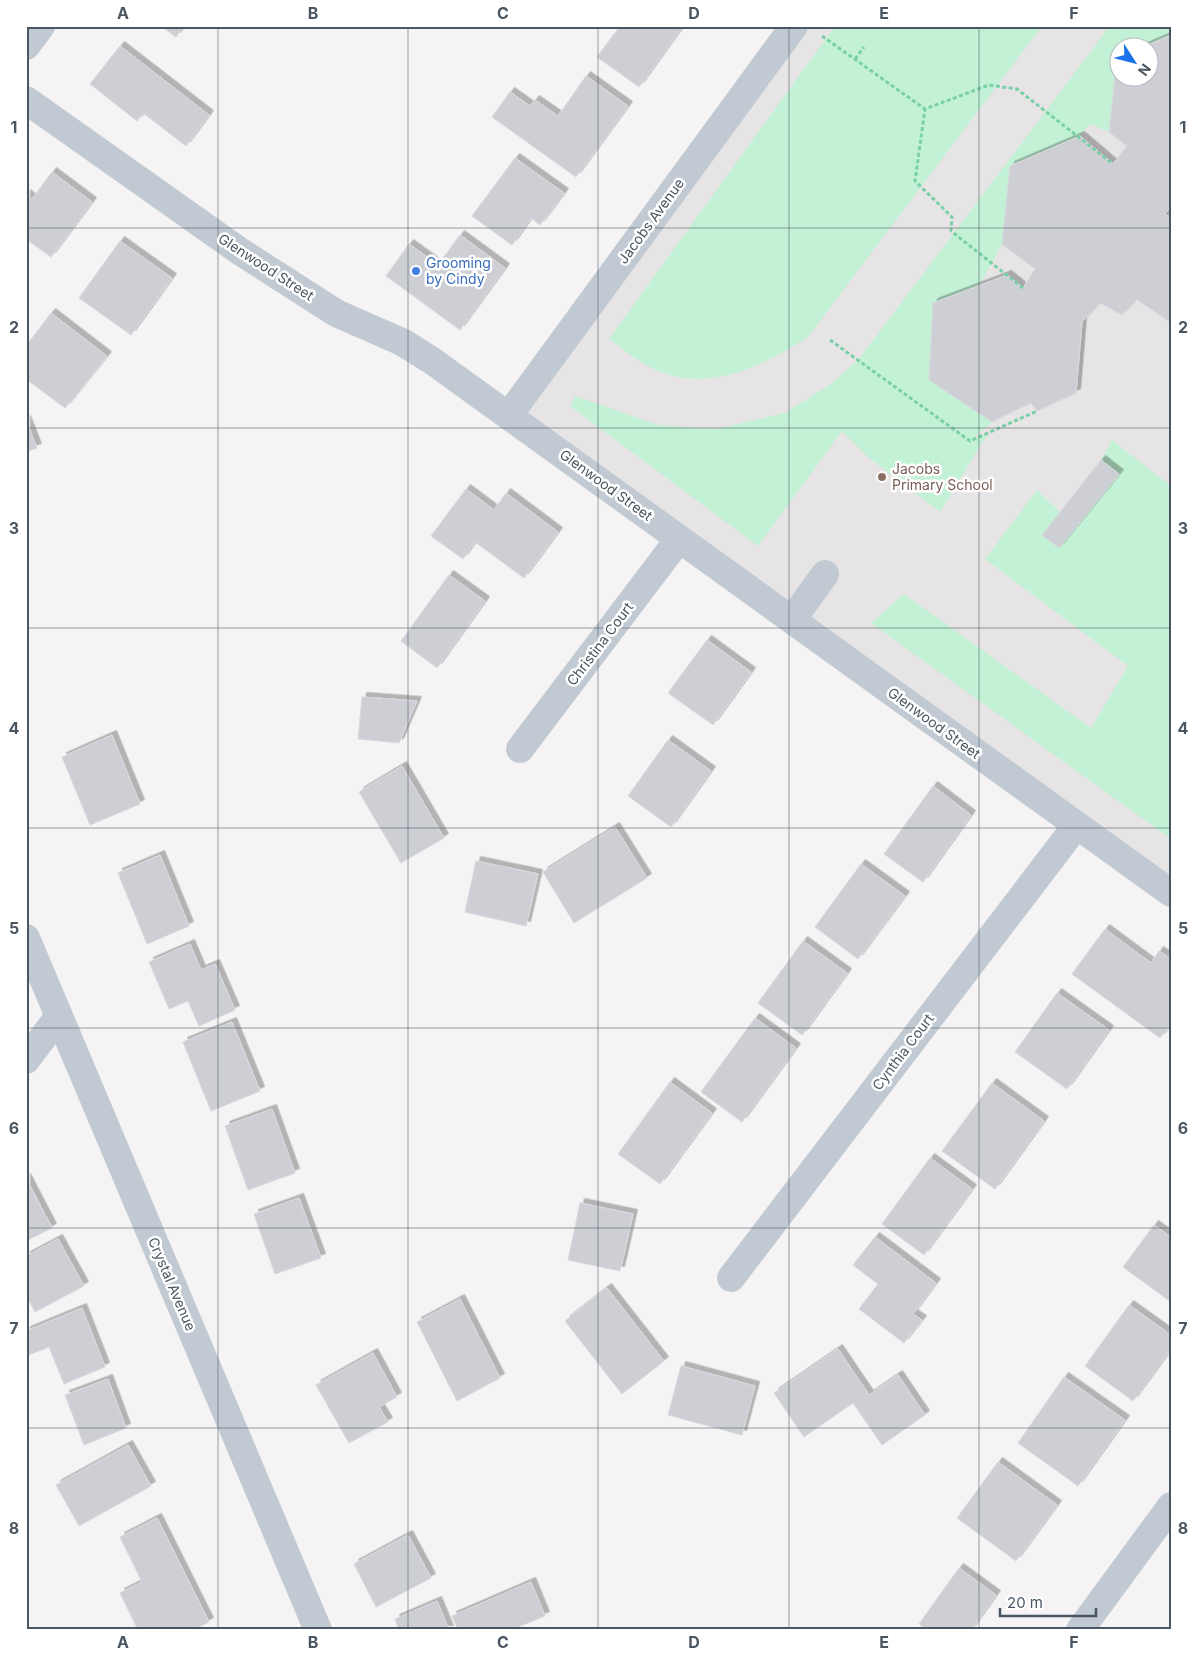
<svg xmlns="http://www.w3.org/2000/svg" width="1197" height="1656" font-family="Inter,sans-serif">
	<style>
		.education { fill: #e6e4e5; fill-rule: evenodd }
		.green { fill: #c3f1d5 }
		.building { fill: #cdcfd5; stroke: #d7d9de; filter: url(#shadow) }
		.lines { fill: none; stroke-linecap: round; stroke-linejoin: round }
		.path { stroke: #7ad0a6; stroke-width: 3; stroke-dasharray: 4 2.5; stroke-linecap: butt }
		.minor { stroke: #c1cad2; stroke-width: 28 }
		.grid { fill: none; stroke: #4a5661; stroke-width: 1; stroke-opacity: 0.55 }
		.shop-dot { fill: #3f7fe0; stroke: #fff; stroke-width: 2 }
		.education-dot { fill: #8d6e63; stroke: #fff; stroke-width: 2 }
		.labels { text-anchor: middle; stroke-width: 5; stroke-linejoin: round; paint-order: stroke }
		.street-label { font-size: 14px; fill: #4a5661; stroke: #fff }
		.shop-label { font-size: 14px; fill: #366cbe; stroke: #fff; text-anchor: start }
		.education-label { font-size: 14px; fill: #785e54; stroke: #fff; text-anchor: start }
		.neatline { fill: none; stroke: #4a5661; stroke-width: 2 }
		.grid-label { font-size: 16px; text-anchor: middle; font-weight: bold; fill: #4a5661 }
	</style>
	<defs>
		<filter id="shadow"><feDropShadow dx="4.5" dy="-4.5" stdDeviation="0" flood-color="#0004"/></filter>
	</defs>
	<rect width="100%" height="100%" fill="#f5f3f3"/>
	<!-- education -->
	<path class="education" d="M794,26H1171V893L509,415ZM1120,48H1150V78H1120Z"/>
	<!-- green -->
	<path class="green" d="M835,26H1042L808,337C763,366 708,394 654,369C638,362 623,349 609,339Z
		M1110,26H1171V35L1141,47L1120,48L1109,132L1090,124L1080,136L1010,166L1002,244L979,286L933,303L929,380L992,422L972,439L988,433L940,512L868,457L842,431L758,546L570,406L575,396L658,425L716,429L785,413L832,383L858,360Z
		M1112,440L1171,486V839L871,623L904,594L1091,728L1128,666L985,559L1037,490L1060,512L1042,535L1059,548L1118,474L1101,460Z"/>
	<!-- building -->
	<path class="building" d="M161,26H184L176,37Z
		M620,26H683L639,87L597,57Z
		M1171,35V206L1165,214L1171,218V323L1136,299L1122,315L1100,303L1082,322L1076,393L1037,411L1031,403L992,422L929,380L933,303L1007,275L1023,288L1035,269L1002,244L1010,166L1080,136L1113,164L1127,146L1109,132L1117,58L1120,57V78H1150V48H1141Z
		M120,46L209,115L186,146L143,113L137,121L90,84Z
		M586,76L628,106L576,177L492,117L510,92L530,106L535,100L558,116Z
		M515,158L564,193L540,225L531,218L512,245L472,216Z
		M52,172L92,202L51,257L26,239V194L32,199Z
		M460,235L505,268L460,330L386,276L409,244L438,265Z
		M120,241L172,278L131,335L79,298Z
		M51,313L107,356L65,408L26,379V346Z
		M26,420L37,448L26,452Z
		M1101,460L1119,474L1059,548L1042,535Z
		M466,489L494,510L506,493L558,532L524,578L475,542L463,559L431,536Z
		M449,575L485,601L437,668L401,641Z
		M707,640L751,672L713,725L668,693Z
		M362,697L417,701L399,743L358,739Z
		M112,735L140,804L90,825L62,757Z
		M668,740L711,771L671,827L628,796Z
		M402,766L444,838L401,863L359,792Z
		M933,786L971,815L923,882L884,854Z
		M615,827L647,878L574,923L543,872Z
		M160,855L189,926L147,944L118,873Z
		M476,861L538,874L526,926L465,912Z
		M861,864L905,896L858,959L815,927Z
		M1105,929L1151,963L1159,951L1171,959V1024L1160,1038L1072,974Z
		M803,941L847,973L802,1035L758,1003Z
		M190,944L201,970L215,964L235,1010L199,1026L188,1001L169,1009L149,962Z
		M1057,993L1109,1030L1067,1089L1015,1052Z
		M755,1018L796,1048L742,1122L701,1092Z
		M232,1022L260,1091L211,1111L183,1042Z
		M670,1082L712,1113L660,1184L618,1154Z
		M992,1083L1044,1121L995,1189L942,1151Z
		M272,1109L295,1173L248,1190L225,1126Z
		M930,1158L972,1189L924,1255L882,1224Z
		M26,1178L52,1228L26,1241Z
		M299,1198L321,1258L275,1274L254,1214Z
		M580,1203L633,1214L620,1271L568,1260Z
		M1154,1225L1171,1237V1302L1123,1267Z
		M875,1237L936,1283L913,1314L922,1320L904,1343L859,1309L878,1284L853,1265Z
		M58,1239L84,1286L35,1312L26,1295V1256Z
		M607,1288L664,1361L622,1394L565,1321Z
		M460,1299L500,1378L457,1401L417,1322Z
		M1129,1305L1171,1335V1349L1133,1401L1085,1366Z
		M82,1308L105,1367L64,1384L49,1347L26,1356V1331Z
		M838,1349L869,1395L898,1375L925,1415L882,1445L853,1403L804,1437L774,1393Z
		M373,1353L397,1397L379,1407L388,1422L349,1443L316,1385Z
		M681,1366L755,1386L742,1435L668,1415Z
		M1064,1377L1125,1420L1078,1486L1018,1443Z
		M108,1379L126,1428L84,1445L65,1395Z
		M128,1445L151,1486L79,1526L56,1485Z
		M998,1462L1057,1505L1016,1561L957,1518Z
		M157,1518L209,1622L193,1630H138L120,1593L142,1582L120,1537Z
		M408,1535L431,1578L376,1607L354,1564Z
		M959,1568L996,1595L971,1630H927L919,1624Z
		M531,1582L545,1616L511,1630H458L452,1616Z
		M437,1601L449,1630H399L395,1619Z"/>
	<g class="lines">
		<!-- path -->
		<path class="path" d="M822,36L925,109
			M855,59L864,47
			M1023,288L951,231L952,217L915,181L925,109L989,85L1017,89L1113,164
			M830,340L970,441L1037,411"/>
		<!-- minor -->
		<path class="minor" d="M26,46L41,26
			M26,100L238,250L336,313L402,342L431,360L1171,893
			M509,415L794,26
			M792,620L825,574
			M520,749L679,539
			M26,938L318,1630
			M26,1060L59,1016
			M731,1278L1076,826
			M1080,1630L1171,1506"/>
	</g>
	<!-- grid -->
	<path class="grid" d="M218,26V1630M408,26V1630M598,26V1630M789,26V1630M979,26V1630M26,228H1171M26,428H1171M26,628H1171M26,828H1171M26,1028H1171M26,1228H1171M26,1428H1171"/>
	<!-- markers -->
	<circle class="shop-dot" cx="416" cy="271" r="5"/>
	<circle class="education-dot" cx="882" cy="477" r="5"/>
	<g class="labels">
		<!-- street labels -->
		<g class="street-label">
			<text transform="translate(651 221) rotate(-54)" y="5">Jacobs Avenue</text>
			<text transform="translate(266 267) rotate(33)" y="5">Glenwood Street</text>
			<text transform="translate(606 485) rotate(36)" y="5">Glenwood Street</text>
			<text transform="translate(600 644) rotate(-53)" y="5">Christina Court</text>
			<text transform="translate(934 723) rotate(36)" y="5">Glenwood Street</text>
			<text transform="translate(903 1052) rotate(-53)" y="5">Cynthia Court</text>
			<text transform="translate(172 1284) rotate(67)" y="5">Crystal Avenue</text>
		</g>
		<!-- shop labels -->
		<g class="shop-label">
			<text x="426" y="268">Grooming<tspan x="426" dy="16">by Cindy</tspan></text>
		</g>
		<!-- education labels -->
		<g class="education-label">
			<text x="892" y="474">Jacobs<tspan x="892" dy="16">Primary School</tspan></text>
		</g>
	</g>
	<!-- border -->
	<rect width="1197" height="1656" fill="none" stroke="#ffffff" stroke-width="55"/>
	<!-- north arrow -->
	<g transform="translate(1134 62) rotate(126)"><circle r="24" fill="#ffffff" stroke="#b7bbc0"/>
	<path d="M0-4L9 19L0 12L-9 19Z" fill="#1a73e8"/>
	<text y="-8" font-size="14" font-weight="bold" text-anchor="middle" fill="#4a5661">N</text>
	</g>
	<!-- scale -->
	<path d="M1000 1608v8h96v-8" fill="none" stroke="#4a5661" stroke-width="2.5"/>
	<text x="1007" y="1608" font-size="15" fill="#4a5661" stroke="#ffffff" stroke-width="4" paint-order="stroke">20 m</text>
	<rect x="28" y="28" width="1142" height="1600" class="neatline"/>
	<g class="grid-label">
		<text x="123" y="19">A</text>
		<text x="313" y="19">B</text>
		<text x="503" y="19">C</text>
		<text x="694" y="19">D</text>
		<text x="884" y="19">E</text>
		<text x="1074" y="19">F</text>
		<text x="14" y="133">1</text>
		<text x="1183" y="133">1</text>
		<text x="14" y="333">2</text>
		<text x="1183" y="333">2</text>
		<text x="14" y="534">3</text>
		<text x="1183" y="534">3</text>
		<text x="14" y="734">4</text>
		<text x="1183" y="734">4</text>
		<text x="14" y="934">5</text>
		<text x="1183" y="934">5</text>
		<text x="14" y="1134">6</text>
		<text x="1183" y="1134">6</text>
		<text x="14" y="1334">7</text>
		<text x="1183" y="1334">7</text>
		<text x="14" y="1534">8</text>
		<text x="1183" y="1534">8</text>
		<text x="123" y="1648">A</text>
		<text x="313" y="1648">B</text>
		<text x="503" y="1648">C</text>
		<text x="694" y="1648">D</text>
		<text x="884" y="1648">E</text>
		<text x="1074" y="1648">F</text>
	</g>
</svg>
